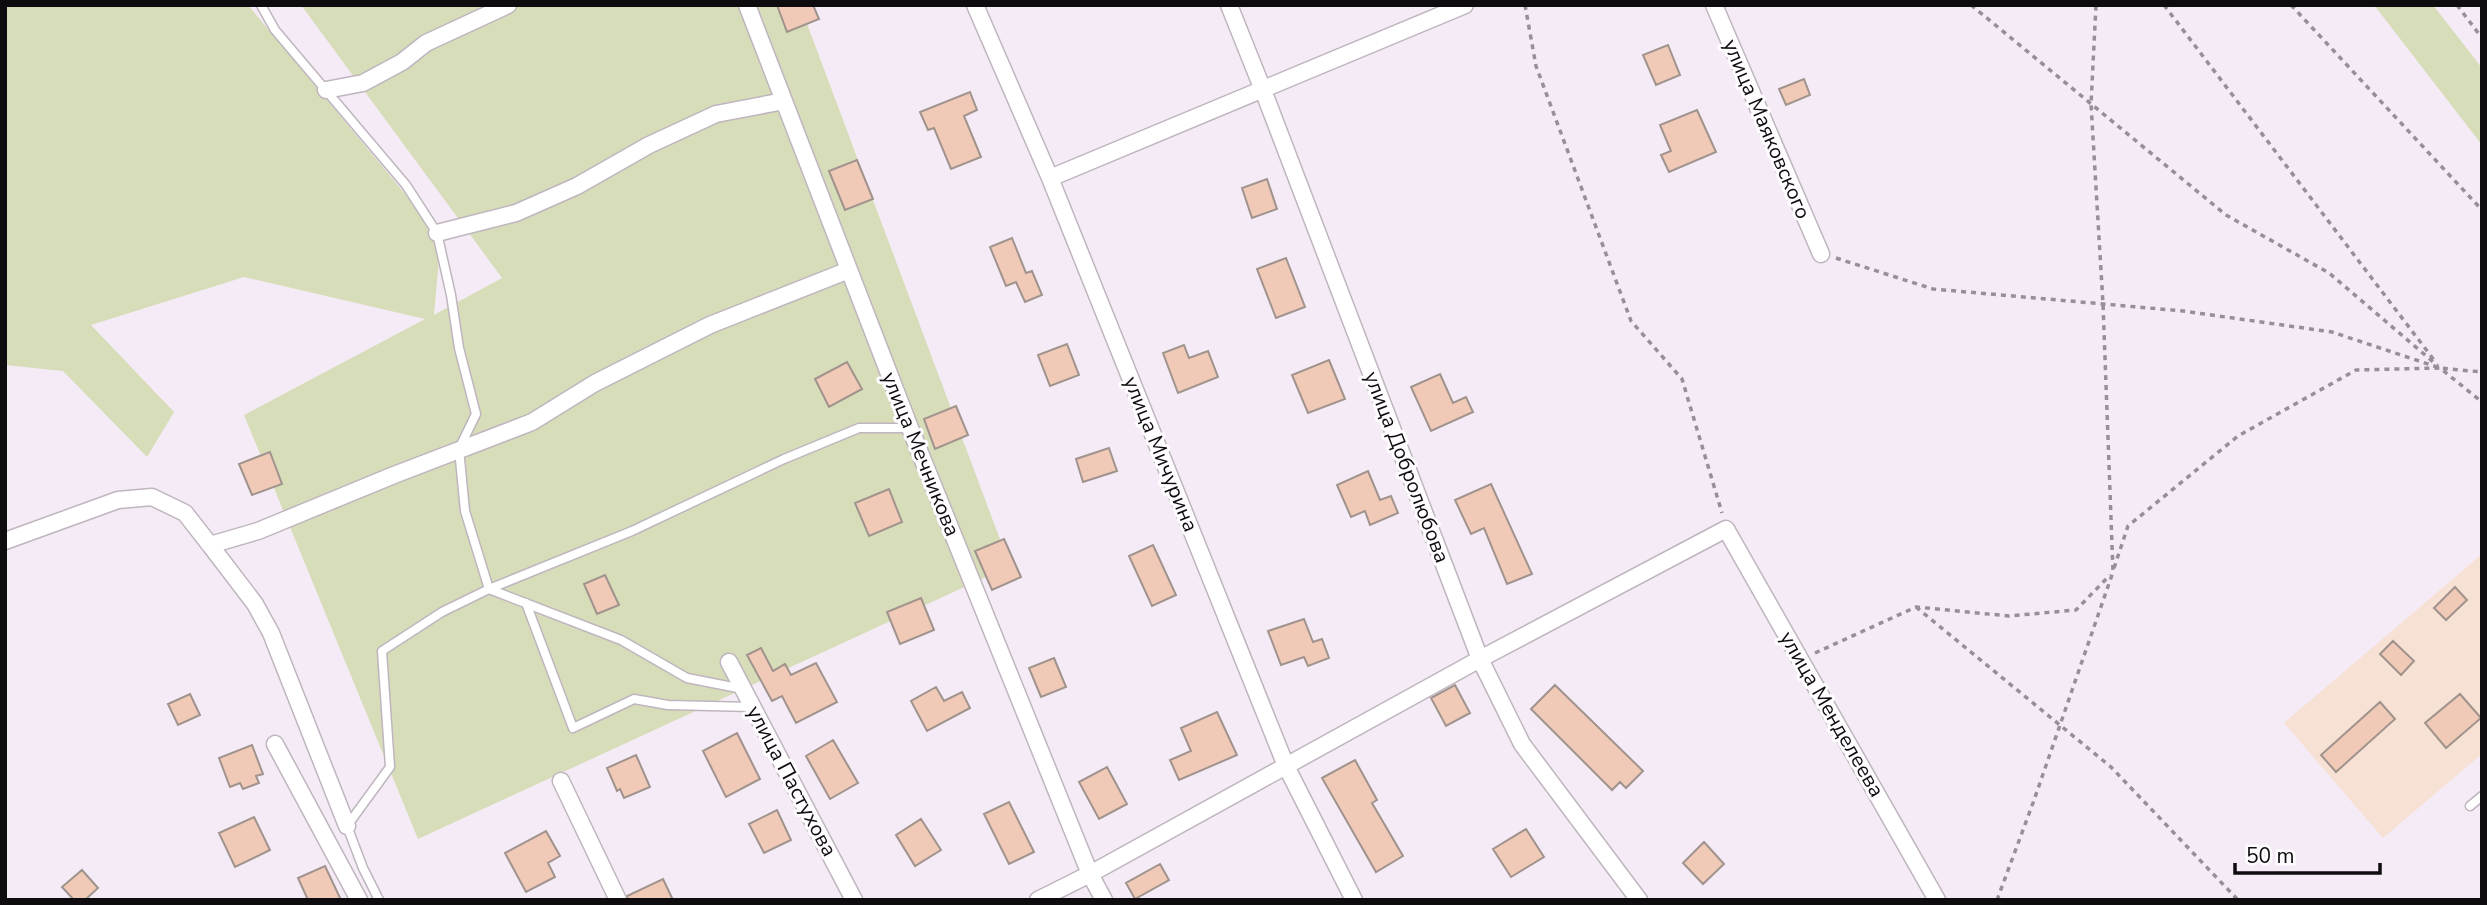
<svg xmlns="http://www.w3.org/2000/svg" width="2487" height="905" font-family="'Nunito Sans',sans-serif">
	<style>
		.industrial { fill: #f7e0d4 }
		.green { fill: #d7ddb8 }
		.building { fill: #f0cab7; stroke: #a0938d; stroke-width: 2 }
		.lines { fill: none; stroke-linecap: round; stroke-linejoin: round }
		.lane-casing { stroke: #bfb5bf; stroke-width: 11 }
		.street-casing { stroke: #bfb5bf; stroke-width: 19 }
		.path { stroke: #968f97; stroke-width: 3.5; stroke-dasharray: 5 5; stroke-linecap: butt }
		.lane { stroke: #fff; stroke-width: 8 }
		.street { stroke: #fff; stroke-width: 16 }
		.labels { text-anchor: middle; stroke-width: 6; stroke-linejoin: round; paint-order: stroke }
		.street-label { font-size: 21px; fill: #0f0c0f; stroke: #fefcfe }
	</style>
	<rect width="100%" height="100%" fill="#f5ebf6"/>
	<!-- industrial -->
	<path class="industrial" d="M2482,554V754L2383,838L2284,723Z"/>
	<!-- green -->
	<path class="green" d="M5,5H248L441,237L434,315L502,278L301,5H800L1010,566L418,839L244,415L425,319L244,277L91,325L174,412L147,457L63,371L5,365Z
		M2374,5H2433L2482,68V145Z"/>
	<!-- building -->
	<path class="building" d="M777,5H813L819,19L787,32Z
		M1668,45L1680,75L1656,85L1643,55Z
		M1804,79L1810,95L1786,105L1779,89Z
		M970,92L977,110L964,116L981,157L951,169L934,128L928,130L920,112Z
		M1697,110L1716,152L1669,172L1661,155L1671,151L1660,125Z
		M857,160L873,199L845,210L829,171Z
		M1267,179L1277,209L1252,218L1242,188Z
		M1012,238L1026,273L1032,271L1042,295L1025,302L1016,282L1006,286L990,247Z
		M1286,258L1305,307L1276,318L1257,269Z
		M1067,344L1079,375L1050,386L1038,355Z
		M1184,345L1189,358L1208,351L1218,377L1178,393L1163,353Z
		M1329,360L1345,399L1308,413L1292,375Z
		M847,362L862,389L829,407L815,379Z
		M1440,374L1453,403L1466,397L1473,412L1431,431L1411,387Z
		M956,406L968,435L935,449L924,419Z
		M1109,448L1117,471L1083,482L1076,459Z
		M270,452L282,484L252,495L239,464Z
		M1368,471L1380,500L1391,496L1398,513L1370,525L1365,511L1351,517L1337,485Z
		M1491,484L1532,574L1507,584L1484,528L1471,534L1455,500Z
		M889,489L902,522L869,536L855,503Z
		M1004,539L1021,577L992,590L975,551Z
		M1153,545L1176,595L1152,606L1129,556Z
		M605,575L619,605L597,614L584,584Z
		M2455,587L2467,600L2446,620L2434,608Z
		M921,598L934,630L900,644L887,612Z
		M1304,619L1313,642L1322,639L1329,658L1308,666L1304,657L1281,665L1268,631Z
		M2393,641L2414,661L2401,675L2380,654Z
		M761,648L773,671L785,664L791,675L816,663L837,702L796,723L782,696L772,701L747,655Z
		M1054,658L1066,687L1041,697L1029,668Z
		M1455,685L1470,713L1446,726L1431,698Z
		M1555,685L1643,771L1626,788L1620,782L1612,790L1531,709Z
		M936,687L944,701L962,692L970,708L927,731L911,701Z
		M190,694L200,715L178,725L168,704Z
		M2460,694L2481,718L2446,748L2425,723Z
		M2380,702L2395,719L2336,772L2321,755Z
		M1217,712L1237,755L1179,780L1170,760L1191,751L1181,728Z
		M737,733L760,779L726,797L703,751Z
		M833,740L858,783L830,799L806,756Z
		M252,745L263,774L256,776L259,783L243,789L240,783L230,787L219,758Z
		M636,755L650,787L624,798L620,789L617,791L607,768Z
		M1355,760L1377,800L1372,803L1403,856L1376,872L1322,778Z
		M1107,767L1127,804L1099,819L1079,782Z
		M1009,802L1034,852L1009,864L984,814Z
		M777,810L791,840L764,853L749,824Z
		M254,817L270,850L235,867L219,833Z
		M921,819L941,850L915,866L896,835Z
		M1526,829L1544,857L1511,877L1493,849Z
		M546,831L560,856L548,863L555,877L526,892L505,853Z
		M1704,842L1724,864L1703,884L1683,863Z
		M1160,864L1169,880L1135,899L1126,883Z
		M325,866L341,900H308L298,878Z
		M82,870L98,888L85,900H74L62,887Z
		M663,879L673,900H628L627,896Z"/>
	<g class="lines">
		<!-- lane casing -->
		<g class="lane-casing">
			<path id="lane" d="M261,5L275,30L406,185L437,233L451,295L459,348L476,414L459,449L465,511L489,589L621,640L687,678L743,689
				M526,603L573,728L634,699L668,705L752,707
				M2470,806L2482,796
				M379,900L363,868L347,826L390,767L382,651L442,612L489,589L632,531L784,459L859,428H910"/>
		</g>
		<!-- street casing -->
		<g class="street-casing">
			<path id="street" d="M747,5L910,428L1090,874L1104,900
				M975,5L1050,178L1286,766L1354,900
				M1229,5L1263,90L1480,659L1522,744L1639,900
				M1714,5L1821,254
				M326,90L363,83L402,62L426,43L508,5
				M1050,178L1465,5
				M437,233L516,213L577,186L649,145L716,114L784,101
				M5,541L118,500L152,497L185,513L210,545L258,531L394,475L532,422L595,383L710,325L849,270
				M210,545L255,604L271,633L347,826
				M729,662L854,900
				M275,744L359,900
				M561,781L618,900
				M1038,900L1090,874L1480,659L1726,529L1937,900"/>
		</g>
		<!-- path -->
		<path class="path" d="M1525,5L1536,66L1631,321L1682,379L1722,513
			M1971,5L2226,215L2329,273L2438,366
			M2164,5L2434,360
			M2291,5L2482,210
			M2457,5L2482,38
			M1836,258L1933,289L2183,311L2332,332L2440,368L2482,372
			M2114,568L2128,526L2238,436L2356,370L2440,368L2482,402
			M1916,607L2111,767L2238,900
			M1815,653L1916,607L2009,616L2076,610L2110,575
			M1997,900L2033,803L2113,572L2103,304L2091,104L2096,5"/>
		<!-- lane -->
		<use href="#lane" class="lane"/>
		<!-- street -->
		<use href="#street" class="street"/>
	</g>
	<g class="labels">
		<!-- street labels -->
		<g class="street-label">
			<text transform="translate(1767 129) rotate(67)" y="7">улица Маяковского</text>
			<text transform="translate(921 454) rotate(68)" y="7">улица Мечникова</text>
			<text transform="translate(1161 454) rotate(68)" y="7">улица Мичурина</text>
			<text transform="translate(1407 467) rotate(69)" y="7">улица Добролюбова</text>
			<text transform="translate(1832 714) rotate(60)" y="7">улица Менделеева</text>
			<text transform="translate(792 781) rotate(62)" y="7">улица Пастухова</text>
		</g>
	</g>
	<!-- border -->
	<rect width="2487" height="905" fill="none" stroke="#0f0c0f" stroke-width="14"/>
	<!-- scale -->
	<path d="M2235 863v10h145v-10" fill="none" stroke="#0f0c0f" stroke-width="3.5"/>
	<text x="2246" y="863" font-size="21" fill="#0f0c0f" stroke="#fefcfe" stroke-width="5" paint-order="stroke">50 m</text>
</svg>
